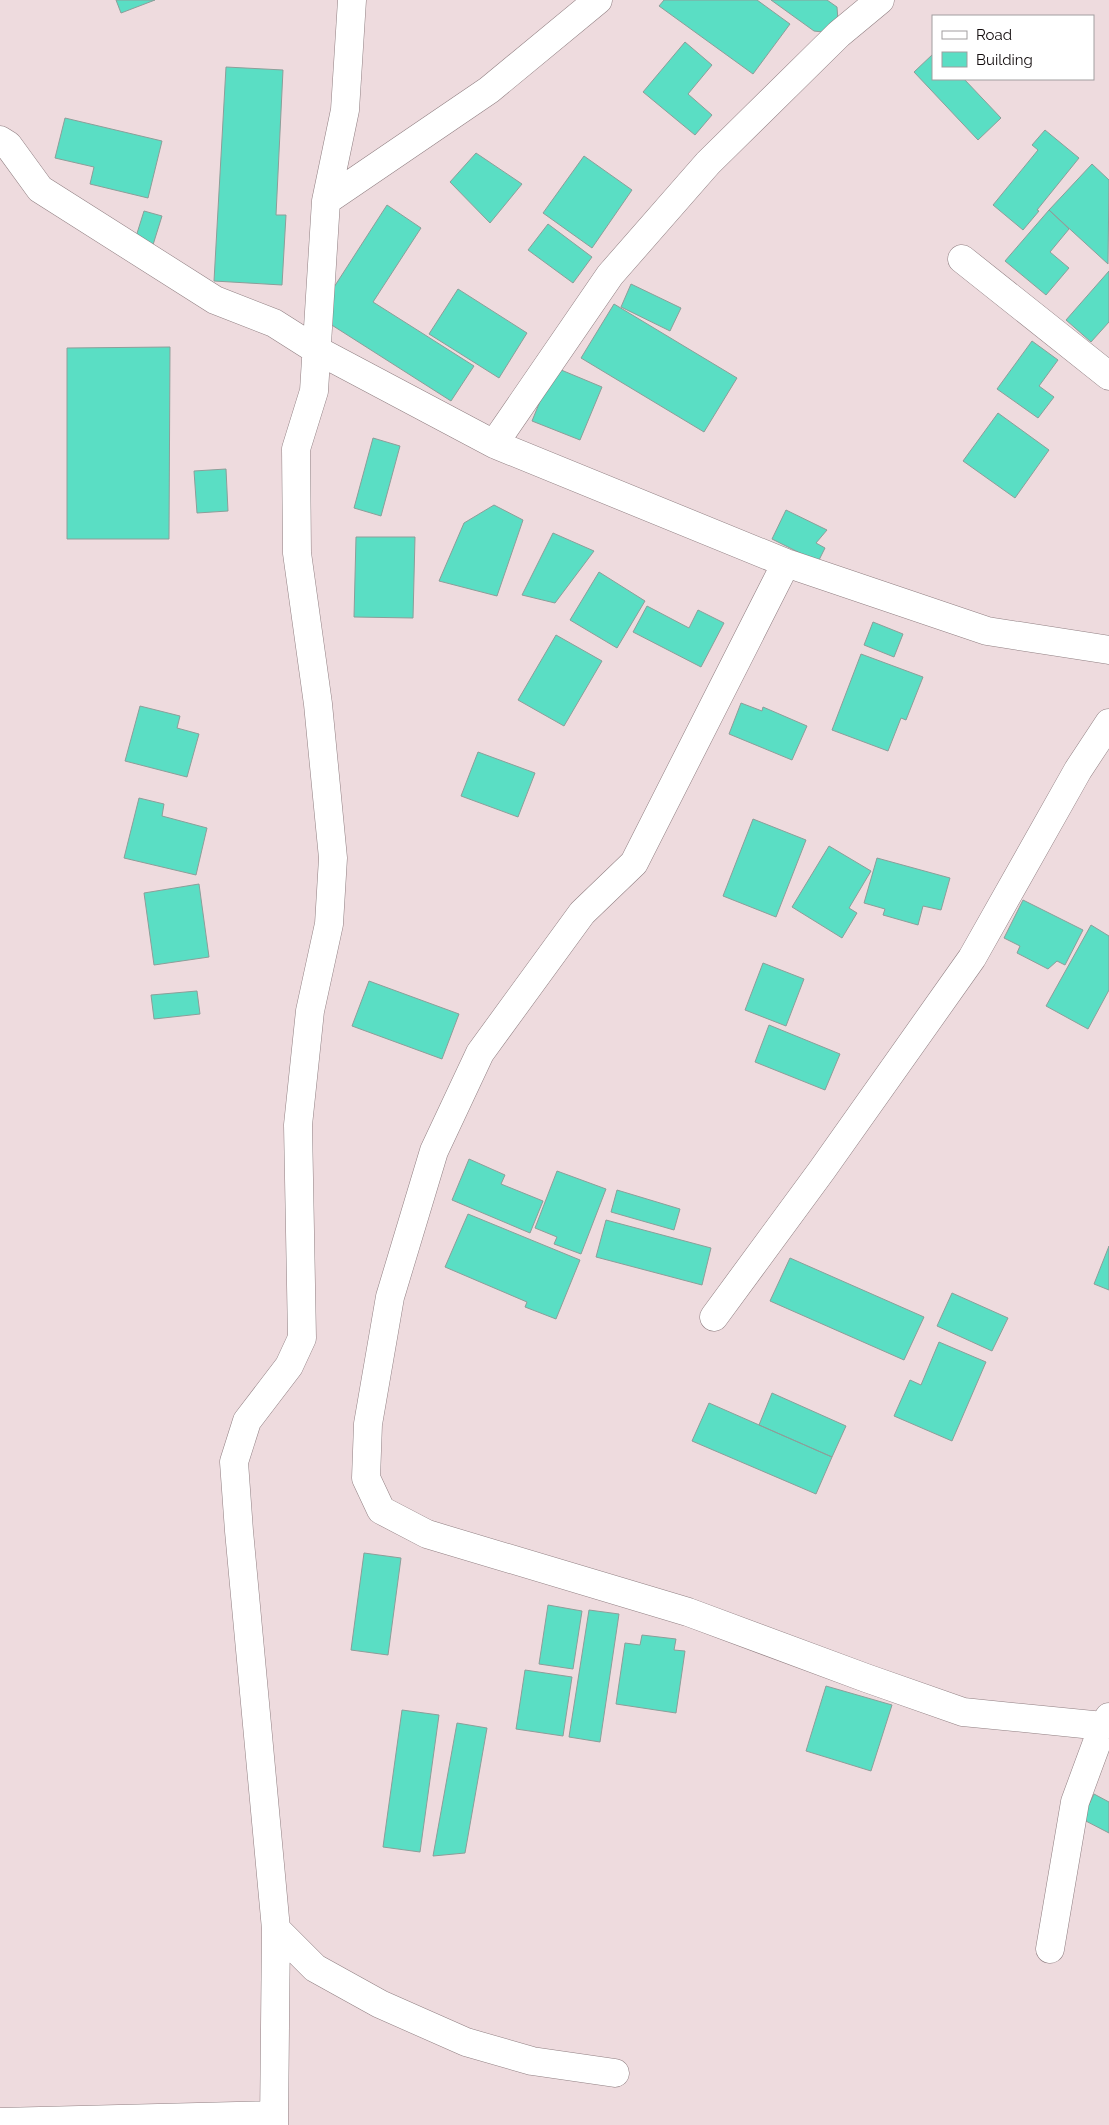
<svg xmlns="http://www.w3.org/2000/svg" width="1109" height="2125" font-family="Raleway,sans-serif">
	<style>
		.building { fill: #5adec4; stroke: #8c9e99 }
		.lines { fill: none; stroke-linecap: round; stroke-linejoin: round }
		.minor-casing { stroke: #907f82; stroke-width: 29 }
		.minor { stroke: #fff; stroke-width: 28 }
	</style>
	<rect width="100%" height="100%" fill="#eedbde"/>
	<!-- building -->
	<path class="building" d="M116,0H155L121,13Z
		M664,0H757L790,24L753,74L659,6Z
		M771,0H827L837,7L839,34L814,31Z
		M685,42L712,65L688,94L712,115L695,135L643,92Z
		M933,54V79H964L1001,118L978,140L914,72Z
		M226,67L283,70L276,215H286L282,285L214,281Z
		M65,118L162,141L148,198L90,184L94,167L55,158Z
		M1045,130L1079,158L1037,210L1039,211L1023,230L993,205L1038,150L1032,145Z
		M476,153L522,184L490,223L450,182Z
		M584,156L632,190L592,248L543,213Z
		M1092,164L1109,180L1108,264L1049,210Z
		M387,205L421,228L373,302L474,366L451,401L316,315Z
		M1049,210L1069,229L1050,252L1069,268L1046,295L1005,261Z
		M144,211L162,216L152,248L134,243Z
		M548,224L592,257L573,283L528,250Z
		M1109,271V322L1091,342L1066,320Z
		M631,284L681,308L670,331L621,307Z
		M458,289L527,333L499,378L429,334Z
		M614,304L737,378L704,432L581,358Z
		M1032,341L1058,360L1039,386L1054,397L1038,418L997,389Z
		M170,347L169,539H67V348Z
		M554,367L602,387L580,440L532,421Z
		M998,413L1049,450L1015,498L963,461Z
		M373,438L400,446L381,516L354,508Z
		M226,469L228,511L197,513L194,471Z
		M494,505L523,520L497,596L439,581L464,523Z
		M786,510L827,530L816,543L825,548L818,562L772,539Z
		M553,533L594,551L555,603L522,595Z
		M356,537H415L413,618L354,617Z
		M599,572L645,601L617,648L570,620Z
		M647,606L689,628L698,610L724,623L701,667L633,632Z
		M873,622L903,634L894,657L864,645Z
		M556,635L602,661L564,726L518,700Z
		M861,654L923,677L906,720L901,718L888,751L832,730Z
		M741,703L762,711L763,707L807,726L792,760L729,734Z
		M140,706L180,716L177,728L199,734L187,777L125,761Z
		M478,752L535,773L518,817L461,796Z
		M139,798L164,804L162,816L207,828L196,875L124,858Z
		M753,819L806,840L776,917L723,896Z
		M829,846L871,871L849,908L857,913L842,938L792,907Z
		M877,858L950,878L941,910L923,906L918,925L883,915L885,909L864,903Z
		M199,884L209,957L154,965L144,893Z
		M1023,900L1083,930L1065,965L1057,961L1048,969L1017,953L1020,946L1004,938Z
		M1091,925L1109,936V990L1088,1029L1046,1006Z
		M763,963L804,979L786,1026L745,1010Z
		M369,981L459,1014L442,1059L352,1026Z
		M197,991L200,1014L154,1019L151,995Z
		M769,1025L840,1054L825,1090L755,1062Z
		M469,1159L505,1175L501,1184L543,1201L530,1233L452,1200Z
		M557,1171L606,1189L581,1254L554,1244L557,1237L535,1228Z
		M617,1190L680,1209L674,1230L611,1212Z
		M468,1214L580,1260L556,1319L525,1307L527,1302L445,1267Z
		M606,1220L711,1248L702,1285L596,1257Z
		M1109,1246V1290L1094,1284Z
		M790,1258L924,1317L904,1360L770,1301Z
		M952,1293L1008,1318L992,1351L937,1326Z
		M939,1342L986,1362L952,1441L894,1416L910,1380L921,1385Z
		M772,1393L846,1426L832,1457L759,1425Z
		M709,1403L832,1457L816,1494L692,1441Z
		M364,1553L401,1558L388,1655L351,1650Z
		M548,1605L582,1611L573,1669L539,1664Z
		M589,1610L619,1614L600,1742L569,1737Z
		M642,1635L676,1639L674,1650L685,1651L676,1713L616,1704L625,1643L640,1645Z
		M525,1670L572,1677L563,1736L516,1729Z
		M826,1686L892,1705L871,1771L806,1751Z
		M402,1710L439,1715L420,1852L383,1847Z
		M457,1723L487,1728L465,1853L433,1856Z
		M1094,1794L1109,1802V1833L1082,1819Z"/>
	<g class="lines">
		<!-- minor casing -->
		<g class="minor-casing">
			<path id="minor" d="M0,140L8,145L40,189L215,300L274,323L315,349L494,444L786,563L987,631L1109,650
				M326,201L489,90L598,0
				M962,259L1109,376
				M494,444L610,275L708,163L839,34L880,0
				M786,563L634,863L582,913L480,1053L434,1151L390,1297L368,1424L366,1478L381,1510L427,1534L688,1612L866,1678L963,1712L1103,1726
				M714,1317L822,1170L972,958L1078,770L1109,723
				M276,1929L315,1968L380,2004L466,2042L532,2061L615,2073
				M1050,1949L1075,1802L1103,1726L1109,1717
				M0,2122L274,2115
				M274,2125L276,1929L239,1531L234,1462L247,1421L289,1366L302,1338L298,1125L310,1011L329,924L333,858L318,704L297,553L296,449L314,391L326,201L345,110L352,0"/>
		</g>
		<!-- minor -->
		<use href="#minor" class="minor"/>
	</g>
	<!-- legend -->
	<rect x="932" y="15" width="162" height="65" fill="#ffffff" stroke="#a19e9f"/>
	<rect x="942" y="31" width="25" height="8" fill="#ffffff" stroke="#a19e9f"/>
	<text x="976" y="40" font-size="15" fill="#130d0e">Road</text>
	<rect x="942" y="52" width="25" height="15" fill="#5adec4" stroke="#a19e9f"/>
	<text x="976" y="65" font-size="15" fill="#130d0e">Building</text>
</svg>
